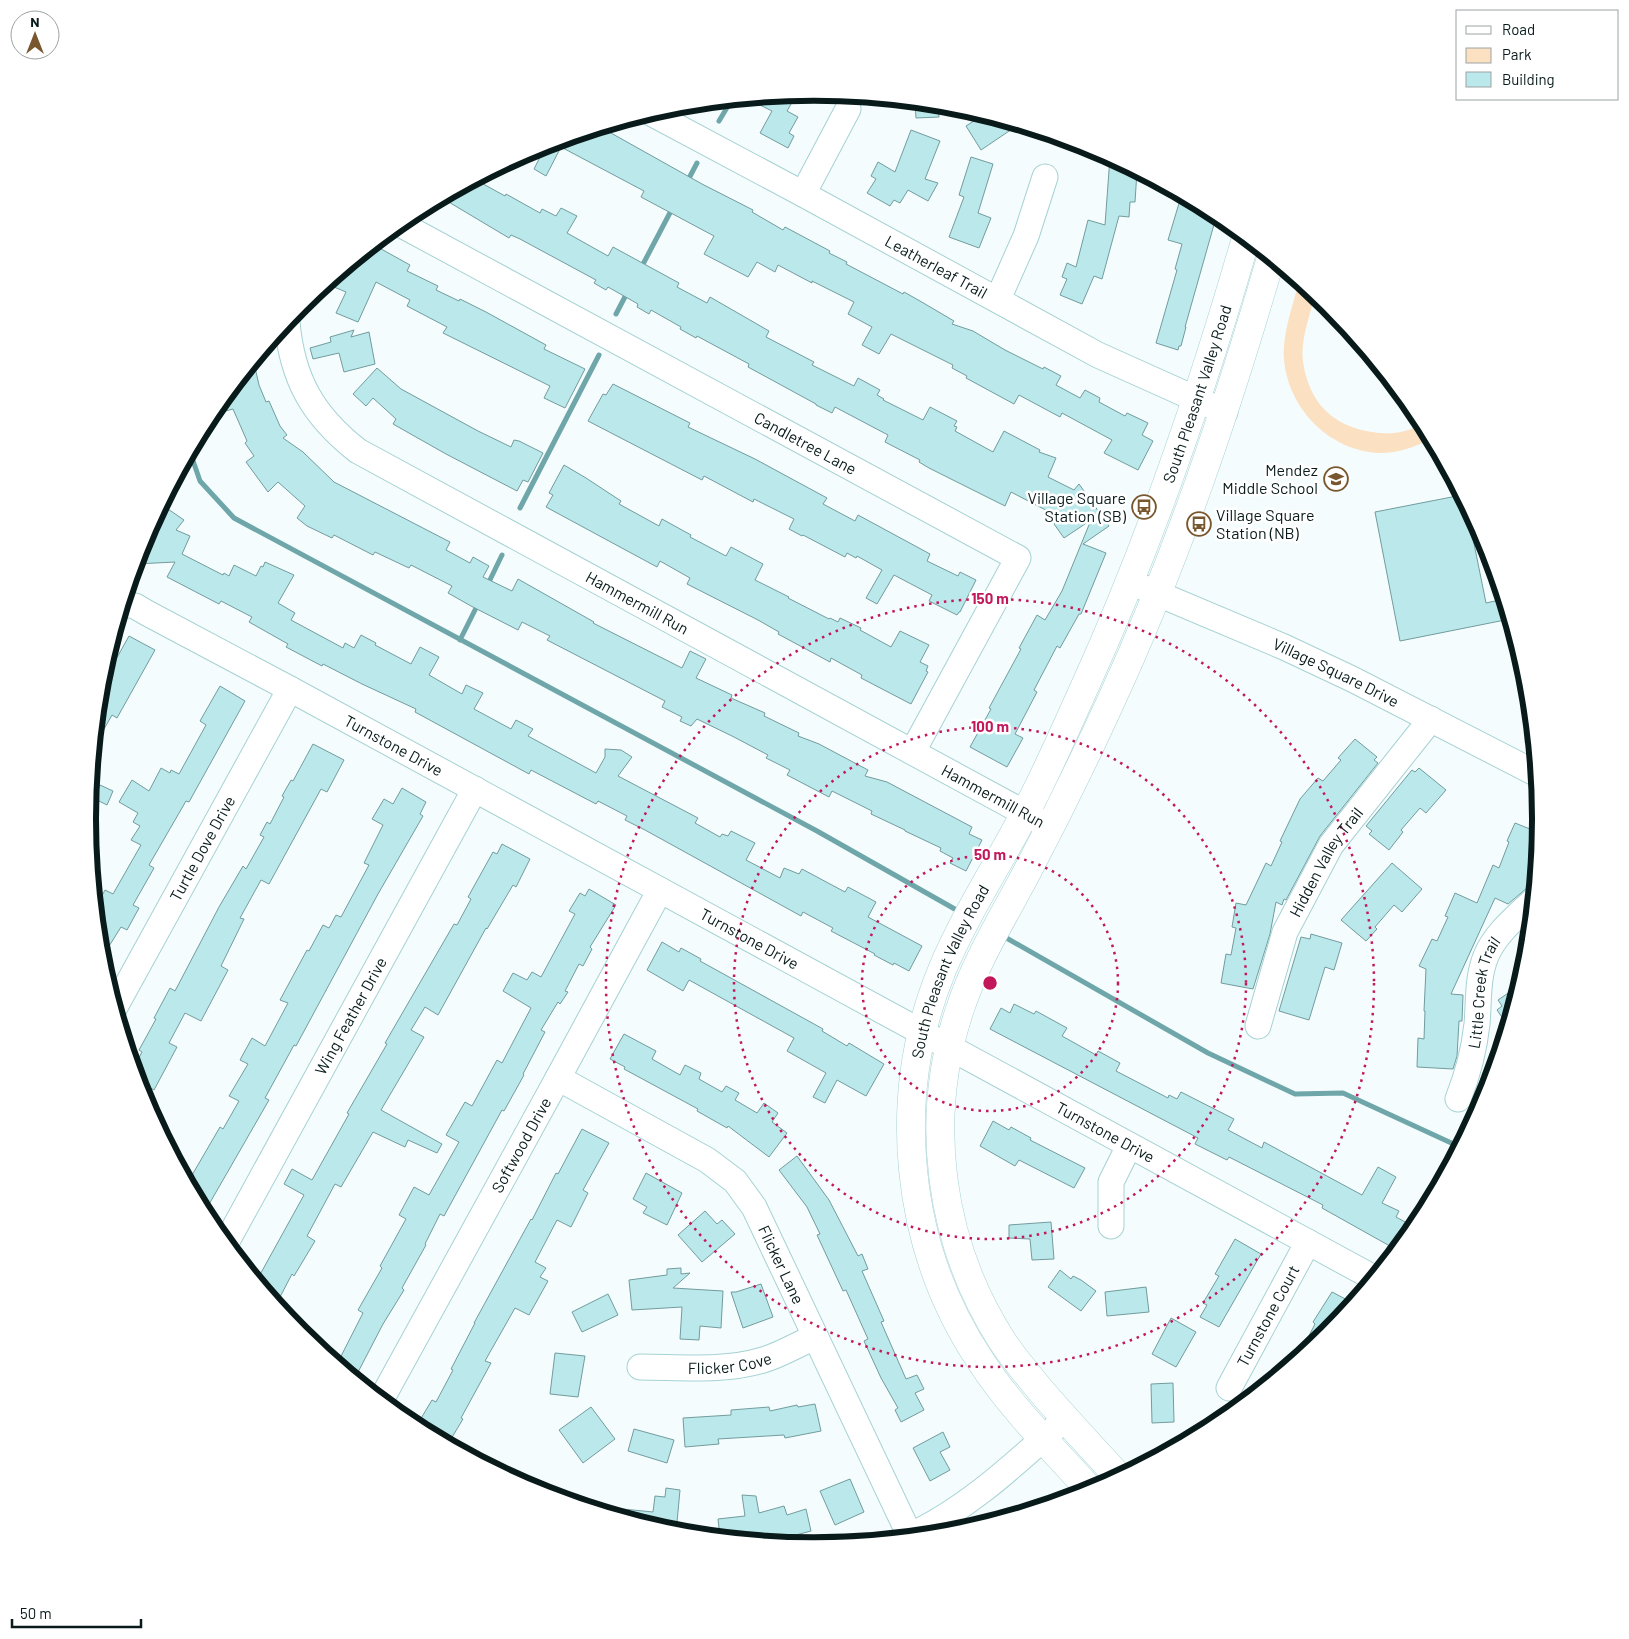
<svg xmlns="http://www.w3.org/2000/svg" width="1629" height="1639" font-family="Barlow,sans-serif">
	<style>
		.green { fill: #fbe0c2 }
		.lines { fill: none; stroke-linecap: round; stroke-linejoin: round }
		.stream { stroke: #6ea6a9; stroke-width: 5 }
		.building { fill: #bbe8ea; stroke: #729c9f }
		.minor-casing { stroke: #a6d2d4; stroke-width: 27 }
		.major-casing { stroke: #a6d2d4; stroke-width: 29 }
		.minor { stroke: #fff; stroke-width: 25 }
		.major { stroke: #fff; stroke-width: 28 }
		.ring { fill: none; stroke: #c2185b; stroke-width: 2.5; stroke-dasharray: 2.5 5 }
		.labels { text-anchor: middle; stroke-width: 5; stroke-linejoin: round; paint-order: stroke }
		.street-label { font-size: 16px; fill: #091a1b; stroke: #fff }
		.poi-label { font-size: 16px; fill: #091a1b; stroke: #fff; text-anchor: end }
		.rim { fill: none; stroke: #091a1b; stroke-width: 6 }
		.centre { fill: #c2185b; stroke: #fff; stroke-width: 2.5 }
		.ring-label { font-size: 15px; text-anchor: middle; font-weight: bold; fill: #c2185b; stroke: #fff; stroke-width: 5; stroke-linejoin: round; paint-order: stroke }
	</style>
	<rect width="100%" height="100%" fill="#f4fcfd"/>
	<!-- green -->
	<path class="green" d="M1299,281L1315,294C1310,316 1300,340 1303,362C1309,402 1332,426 1372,432C1389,435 1408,433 1423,423L1431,439C1415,447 1398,453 1380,453C1330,451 1289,410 1284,360C1282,334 1293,306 1299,281Z"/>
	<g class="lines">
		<!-- stream -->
		<path class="stream" d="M719,121L731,101
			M687,182L697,163
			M641,268L673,207
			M616,314L628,291
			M190,452L200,481L234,518L817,831L960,912
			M520,508L599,355
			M487,586L502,555
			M460,640L479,602
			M1003,936L1208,1053L1295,1094L1343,1093L1460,1147"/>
	</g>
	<!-- building -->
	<path class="building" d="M797,94L787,111L798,117L789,133L794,136L788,148L760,133L772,111L748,99Z
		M915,102L938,105L939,117L916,118Z
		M983,115L988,116L1018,125L981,150L966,126Z
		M602,128L702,184L753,210L752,212L783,230L785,227L830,251L829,253L847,262L846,264L903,294L904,292L920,301L954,321L952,324L973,331L1005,350L1043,369L1044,367L1061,376L1056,385L1080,398L1085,390L1100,398L1099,402L1125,416L1127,413L1148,423L1142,435L1153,441L1138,470L1104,453L1112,440L1062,413L1060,417L1019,395L1014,404L966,378L967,376L952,368L953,365L891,334L879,354L862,345L872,327L848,314L854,302L812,281V283L778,265L775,272L757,262L748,277L704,254L714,236L641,197L644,191L561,147L546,176L534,169L546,145Z
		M911,130L940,141L925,179L938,183L928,201L908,190L900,203L894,200L890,206L867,193L876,179L871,176L878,162L895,172Z
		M971,157L993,164L978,213L991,218L979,248L949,237L964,197L959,195Z
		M1110,157L1137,171L1135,202H1130L1129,217L1119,216L1102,279L1094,276L1082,304L1060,295L1067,279L1062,277L1067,263L1076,267L1088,220L1105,225Z
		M476,180L505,196L506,194L540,213L542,209L556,216L561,208L577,216L567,233L608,256L613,247L679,283L677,287L707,303L710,297L769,331L766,337L814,362L812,365L854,386L858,378L880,390L877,395L884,399L883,400L923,420L930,407L957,421L954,426L957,427L955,431L993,452L1004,431L1040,450L1039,452L1056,458L1048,477L1074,490L1079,484L1109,526L1083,544L1106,553L1081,614H1079L1060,648L1057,646L1034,690L1037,692L1015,734L1023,738L1007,767L970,747L991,709L989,708L1021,649L1019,648L1037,615L1045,620L1062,591L1091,520L1064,538L1054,524L1061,518L1011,492L1005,506L929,468L919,462L920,460L885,442L888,435L835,407L832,413L816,405V404L748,367L749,364L697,336L696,338L680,329L681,327L651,310L649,314L637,307L638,304L608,287L606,290L594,283L596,280L520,239L511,235L509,238L442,198Z
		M1180,200L1200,205L1217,214L1185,327H1186L1181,346H1179L1178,350L1156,343L1177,270L1175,269L1182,244L1168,240Z
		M374,245L410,265L407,271L438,286L436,290L459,301L460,299L486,312L546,345L544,349L585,369L565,408L544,398L550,386L443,333L447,327L407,306L410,300L376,282L358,322L336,313L346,292L334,287L340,273Z
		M354,330L351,337L369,332L375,364L344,372L339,353L313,359L310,348L331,342L330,337Z
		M254,363L259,385L266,402L269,401L280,426L287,435L283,438L303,452L334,482L450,542L446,550L470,563L473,557L489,566L483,577L512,591L518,579L594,622L593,623L682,668L690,651L706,659L696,678L732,695L731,698L765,713L764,716L799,733L798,736L819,744L868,770L865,776L887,782L972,827L969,834L982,840L966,871L950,863L953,858L940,851L941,848L905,831V830L871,814L872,811L832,791L829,797L787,775L790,770L766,758L768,755L734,737L697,719L691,726L680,721L682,717L662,707L665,701L547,640L550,636L522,622L518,630L471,606L448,593L452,586L411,565L409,568L375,552L373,555L334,535L332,538L307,526L297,518L305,506L278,482L268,492L246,462L254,456L245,443L247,441L233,409L211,415Z
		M377,368L401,389L478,431L511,447L514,440L519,441L543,453L528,482L523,480L517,491L446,454L393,424L396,419L373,398L366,406L353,394Z
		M613,384L690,423L688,427L755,459L827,498L823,504L855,521L858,515L930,554L927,561L958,576L960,572L976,580L960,612H959L957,615L929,601L932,595L894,575L877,604L866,598L882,570L857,556L856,558L847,553L845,557L803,535L802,536L789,529L794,519L754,499L753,502L704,476L702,480L588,421L603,394L606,395Z
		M564,465L586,478L621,501L619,504L659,526L662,519L691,535L690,537L726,556L731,547L763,564L755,580L789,597L788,598L829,619L830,618L838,622L840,618L861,628L860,630L891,647L900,631L929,645L920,662L928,666L926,671L928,672L911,704L861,678L862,675L831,658L830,662L778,634L779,632L758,620L687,584L690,578L660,561L657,567L546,507L553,495L549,493Z
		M1462,495L1466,504L1486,603L1504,599L1510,619L1400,641L1375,512Z
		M165,507L184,520L176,530L190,536L182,554L223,575L224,573L229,576L234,565L256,576L261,566L263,567L265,562L294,575L278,603L295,613L291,620L343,648L345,643L354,648L361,635L376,643L375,645L411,664L420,647L439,657L429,675L462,694L466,685L483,693L474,709L511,729L516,720L533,729L528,736L596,773L605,757V749L621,750L632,757L618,776L698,818L695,823L720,837L722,834L728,836L731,831L755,843L746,860L780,878L784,868L799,874L802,869L845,892L848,887L876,902L868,917L922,946L909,971L894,963L893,965L874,955L875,954L831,931L833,928L803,912L801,916L645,830L625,820L627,816L598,801L596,804L531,770L529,774L415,712L416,709L362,684L323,664L322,666L286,647L288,644L249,622L252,617L221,601L219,604L167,577L175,562L136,564L143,541L151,526Z
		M129,636L155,650L117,718L112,715L95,745L100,688Z
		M220,686L245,701L189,802L186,801L149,865L154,868L133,905L139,908L127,930L121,927L101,959L96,907L105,890L113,894L141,845L131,840L140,826L133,822L138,813L119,802L132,780L149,791L161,768L170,773L171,770L179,774L206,725L200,721Z
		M1355,739L1377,757L1374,760L1378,763L1320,836L1286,900L1284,899L1282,905L1276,902L1270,934L1253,989L1221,983L1226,954L1231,955L1236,928L1232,927L1236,903L1246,905L1266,863L1271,866L1282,842L1280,841L1300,799L1318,778L1323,781L1341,760L1338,758Z
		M313,744L344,760L327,792L321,789L269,884L261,880L240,918L244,919L221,966L228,970L201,1021L185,1013L169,1043L177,1047L154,1090L147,1086L142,1096L134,1067L142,1052L139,1050L156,1019L154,1018L170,988L175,991L219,907L243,866L246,869L264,837L260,835L267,822L270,824L284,797L282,796L291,780L293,781Z
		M1419,768L1446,790L1426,813L1420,808L1401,830L1403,832L1389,850L1369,834L1372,831L1366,826L1412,770L1415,772Z
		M100,785L113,791L107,805L93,798Z
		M402,788L426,802L420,814L423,816L378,894L296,1046L294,1045L265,1098L269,1100L204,1213L188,1182L220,1127L223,1129L239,1101L229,1096L248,1064L240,1060L252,1038L265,1046L288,1003L280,1000L307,950L309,951L323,925L329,928L336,915L341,917L369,865L364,863L383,825L372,819L384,799L393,804Z
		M1515,823L1540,833L1537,864L1527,888L1508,904L1495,898L1451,994L1463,995L1462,1021H1459L1457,1056L1453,1069L1417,1067L1418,1038L1424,1039L1425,1011H1424L1426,969L1419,966L1432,939L1437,941L1448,917L1445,916L1455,893L1477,903L1493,865L1499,868L1509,842L1507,841Z
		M502,844L530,859L516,887L513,885L487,929L486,928L438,1015L425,1007L411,1030L424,1037L381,1110L442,1144L437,1153L408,1140L405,1147L373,1132L341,1187L335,1184L307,1236L315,1241L294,1276L292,1274L280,1297L275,1294L272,1299L257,1280L304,1195L284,1184L292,1169L312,1180L349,1114L347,1113L387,1044L385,1043L454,924L457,925L471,899L468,897L493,852L497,854Z
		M1392,863L1422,889L1402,912L1394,905L1375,927L1377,929L1366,941L1341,920Z
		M589,889L616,905L590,947L592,949L583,966L579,964L565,991L568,992L560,1004L558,1002L541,1030L545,1032L523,1074L524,1075L504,1111L502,1110L444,1216L440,1214L425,1244L426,1245L402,1288L404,1290L383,1324L355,1378L337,1364L363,1313L358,1310L382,1268L380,1266L406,1219L399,1215L414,1187L429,1195L459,1142L446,1135L465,1102L472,1106L497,1060L502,1063L531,1008L503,991L513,973L527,980L532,972L541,977L575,914L569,911L580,893L585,896Z
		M1311,934L1342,943L1334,970L1325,967L1309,1020L1279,1011L1301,937L1310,939Z
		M662,942L679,952L681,948L701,959L700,961L814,1024L823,1029L822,1031L847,1046L849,1043L884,1064L866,1096L837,1080L825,1103L813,1097L826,1073L787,1051L794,1038L689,980L683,991L647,970Z
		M1520,985L1512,1013L1508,1026L1497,1010L1502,1006L1498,1000Z
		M1014,1004L1034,1014L1036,1011L1067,1028L1062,1036L1096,1055L1098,1051L1120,1063L1116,1071L1168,1098L1169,1095L1177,1099L1181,1092L1234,1119L1228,1130L1262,1148L1264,1142L1362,1195L1378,1167L1396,1177L1382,1203L1399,1211L1396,1217L1407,1223L1405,1226L1413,1230L1397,1250L1322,1208L1323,1205L1229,1157L1227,1160L1195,1144L1198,1138L990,1029L1001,1008L1010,1013Z
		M624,1034L656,1051L652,1059L680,1075L685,1065L701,1073L699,1079L722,1092L726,1086L739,1093L735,1100L757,1113L764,1103L778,1113L772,1122L787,1133L769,1157L728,1126L727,1128L697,1111L698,1109L624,1069L625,1067L610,1059Z
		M993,1121L1009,1130L1011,1127L1031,1138L1030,1140L1085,1168L1074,1188L1019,1160L1015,1166L980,1146Z
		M582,1129L609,1143L583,1190L588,1193L571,1227L557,1220L535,1262L546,1268L540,1277L548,1281L529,1315L515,1308L485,1361L491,1363L461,1418L463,1419L448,1444L418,1428L423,1421L420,1420L432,1400L436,1402L453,1370L451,1369L475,1323H474L531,1219L532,1220L556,1173L558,1174Z
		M797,1156L829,1200L858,1256L862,1254L868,1269L862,1271L884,1321L881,1322L906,1379L917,1375L924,1389L915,1393L924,1410L901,1422L895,1410L898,1408L881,1378L864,1341L868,1339L846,1290L843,1291L817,1235L820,1234L807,1207L779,1170Z
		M646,1173L682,1193L667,1225L643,1213L647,1207L633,1199Z
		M705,1211L717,1224L722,1220L735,1234L702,1262L678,1235Z
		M1051,1222L1054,1259L1032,1260L1030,1239L1009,1238V1225Z
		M1235,1239L1261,1254L1219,1327L1200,1317L1207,1305L1203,1303L1219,1276L1215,1274Z
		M681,1268V1274L690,1273L673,1288L723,1291L721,1328L700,1326L699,1340L680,1339L682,1307L632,1310L629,1280L667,1275V1269Z
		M1060,1270L1071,1279L1073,1276L1081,1280L1096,1291L1081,1311L1048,1287Z
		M761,1284L773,1317L743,1328L731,1292H736Z
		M1146,1287L1149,1312L1107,1316L1105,1292Z
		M1332,1292L1353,1303L1329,1334L1296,1361L1315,1324L1313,1322Z
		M608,1294L618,1315L582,1332L572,1312Z
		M1171,1318L1196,1332L1176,1367L1152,1354Z
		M555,1353L585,1356L578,1397L550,1394Z
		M1173,1383L1174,1422L1152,1423L1151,1384Z
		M815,1404L821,1431L785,1438L784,1435L718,1439L719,1444L685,1447L683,1418L731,1415V1410L769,1407L770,1411L797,1405L798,1407Z
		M591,1407L615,1439L583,1463L559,1430Z
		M634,1429L674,1440L667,1463L628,1451Z
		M943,1432L950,1447L940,1452L950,1470L930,1481L913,1448Z
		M850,1479L864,1512L835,1525L820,1491Z
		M666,1488L680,1490L676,1533L612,1514L613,1508L653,1512L655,1496L665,1497Z
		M742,1495L756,1496L759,1513L784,1506L787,1515L806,1509L811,1531L769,1542L720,1537L718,1519L745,1516Z"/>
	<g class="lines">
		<!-- minor casing -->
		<g class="minor-casing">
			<g id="minor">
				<path id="s1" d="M651,113L803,194L1098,355L1225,412"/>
				<path d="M803,194L848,109"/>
				<path id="s2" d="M400,224L1018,558L913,751"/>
				<path d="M998,299L1026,236L1045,177"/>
				<path id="s3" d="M287,322C292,379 313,416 358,451L1043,823"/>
				<path id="s4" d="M1130,582L1284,647L1352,679L1537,774"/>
				<path id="s5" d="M124,604L135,606L147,613L290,689L1374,1278"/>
				<path id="s6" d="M115,1007L290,689"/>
				<path id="s7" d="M1258,1026L1285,932L1331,845L1431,719"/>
				<path id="s8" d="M558,1078L707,1160L735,1181L754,1207L910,1536"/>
				<path id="s9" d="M1458,1099C1468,1074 1474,1051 1477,1024C1479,1002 1477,978 1486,956C1495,934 1516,917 1533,901"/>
				<path d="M1111,1226V1182L1129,1146"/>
				<path id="s10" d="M226,1243L475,789"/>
				<path id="s11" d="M640,1367C680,1367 724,1372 763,1360C781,1355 798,1344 815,1337"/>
				<path id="s12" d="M1229,1388L1308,1242"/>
				<path id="s13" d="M381,1400L558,1078L660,890"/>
				<path d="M907,1537C967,1510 1017,1462 1065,1419"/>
			</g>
		</g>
		<!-- major casing -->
		<g class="major-casing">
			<g id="major">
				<path d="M1119,1477C1093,1449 1067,1421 1042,1392C1028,1375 1013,1358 1001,1339C939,1241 923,1119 960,1009C976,960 1004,916 1028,870C1057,815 1085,758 1111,701C1177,558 1227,409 1271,258"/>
				<path id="s14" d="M1092,1492C1053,1449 1011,1408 980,1360C904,1246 890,1096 942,970C964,917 996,868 1023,817C1046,775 1065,730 1085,686C1151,541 1202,391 1246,238"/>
			</g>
		</g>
		<!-- minor -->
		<use href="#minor" class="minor"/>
		<!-- major -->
		<use href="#major" class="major"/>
	</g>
	<!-- distance rings -->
	<g class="ring">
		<circle cx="990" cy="983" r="128"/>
		<circle cx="990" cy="983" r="256"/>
		<circle cx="990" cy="983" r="384"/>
	</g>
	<!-- icons -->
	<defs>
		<g id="school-ring" transform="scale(1.25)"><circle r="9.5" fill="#fff" stroke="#79572e" stroke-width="1.5"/><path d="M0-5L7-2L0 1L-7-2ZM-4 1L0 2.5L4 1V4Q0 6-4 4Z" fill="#79572e"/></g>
		<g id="bus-ring" transform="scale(1.25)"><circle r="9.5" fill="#fff" stroke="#79572e" stroke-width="1.5"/><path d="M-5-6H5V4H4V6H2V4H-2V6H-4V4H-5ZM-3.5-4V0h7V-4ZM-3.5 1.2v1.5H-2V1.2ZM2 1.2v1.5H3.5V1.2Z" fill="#79572e"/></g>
	</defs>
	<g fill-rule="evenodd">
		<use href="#school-ring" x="1336" y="479"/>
		<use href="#bus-ring" x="1144" y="507"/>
		<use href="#bus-ring" x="1199" y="524"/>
	</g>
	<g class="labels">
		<!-- street labels -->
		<g class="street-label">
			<text dy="6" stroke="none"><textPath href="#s1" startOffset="324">Leatherleaf Trail</textPath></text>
			<text dy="6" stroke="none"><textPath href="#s14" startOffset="1212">South Pleasant Valley Road</textPath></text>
			<text dy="6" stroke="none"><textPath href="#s2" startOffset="461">Candletree Lane</textPath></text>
			<text dy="6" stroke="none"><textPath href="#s3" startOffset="470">Hammermill Run</textPath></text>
			<text dy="6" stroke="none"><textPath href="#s4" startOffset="225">Village Square Drive</textPath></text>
			<text dy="6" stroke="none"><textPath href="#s5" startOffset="305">Turnstone Drive</textPath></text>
			<text dy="6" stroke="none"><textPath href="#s3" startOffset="875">Hammermill Run</textPath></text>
			<text dy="6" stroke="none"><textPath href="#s6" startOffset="181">Turtle Dove Drive</textPath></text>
			<text dy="6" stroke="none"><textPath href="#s7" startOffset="179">Hidden Valley Trail</textPath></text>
			<text dy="6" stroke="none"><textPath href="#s5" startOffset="710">Turnstone Drive</textPath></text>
			<text dy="6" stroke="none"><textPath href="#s14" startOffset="582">South Pleasant Valley Road</textPath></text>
			<text dy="6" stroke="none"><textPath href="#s9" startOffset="110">Little Creek Trail</textPath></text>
			<text dy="6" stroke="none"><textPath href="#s10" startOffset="259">Wing Feather Drive</textPath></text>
			<text dy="6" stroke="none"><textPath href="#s5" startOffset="1115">Turnstone Drive</textPath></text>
			<text dy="6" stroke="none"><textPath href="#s13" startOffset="291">Softwood Drive</textPath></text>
			<text dy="6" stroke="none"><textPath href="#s8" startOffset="301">Flicker Lane</textPath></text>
			<text dy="6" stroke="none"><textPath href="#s12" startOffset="82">Turnstone Court</textPath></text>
			<text dy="6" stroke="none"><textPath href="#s11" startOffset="90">Flicker Cove</textPath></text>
		</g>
		<!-- poi labels -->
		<g class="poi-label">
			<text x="1318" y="476">Mendez<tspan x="1318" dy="18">Middle School</tspan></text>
			<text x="1126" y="504">Village Square<tspan x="1126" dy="18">Station (SB)</tspan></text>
			<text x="1216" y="521" text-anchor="start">Village Square<tspan x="1216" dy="18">Station (NB)</tspan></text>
		</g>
	</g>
	<!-- crop -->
	<path d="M0 0H1629V1639H0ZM96 819a718 718 0 1 1 1436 0a718 718 0 1 1-1436 0Z" fill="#fff" fill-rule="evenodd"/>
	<path class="rim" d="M96 819a718 718 0 1 1 1436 0a718 718 0 1 1-1436 0Z"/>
	<circle cx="990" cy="983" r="8" class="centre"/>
	<g class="ring-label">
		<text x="990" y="604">150 m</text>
		<text x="990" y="732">100 m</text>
		<text x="990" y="860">50 m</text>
	</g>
	<!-- legend -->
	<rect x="1456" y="10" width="162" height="90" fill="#ffffff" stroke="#9da3a4"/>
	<rect x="1466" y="26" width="25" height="8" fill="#ffffff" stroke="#9da3a4"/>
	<text x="1502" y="35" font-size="15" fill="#091a1b">Road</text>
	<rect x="1466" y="48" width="25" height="15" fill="#fbe0c2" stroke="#9da3a4"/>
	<text x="1502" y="60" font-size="15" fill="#091a1b">Park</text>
	<rect x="1466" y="72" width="25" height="15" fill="#bbe8ea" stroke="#9da3a4"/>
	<text x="1502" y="85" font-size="15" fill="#091a1b">Building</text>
	<!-- north arrow -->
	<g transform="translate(35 35)"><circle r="24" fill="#ffffff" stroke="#9da3a4"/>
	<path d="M0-4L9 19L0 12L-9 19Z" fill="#79572e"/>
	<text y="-8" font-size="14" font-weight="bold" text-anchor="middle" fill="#091a1b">N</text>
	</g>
	<!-- scale -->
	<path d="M12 1619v8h129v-8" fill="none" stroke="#091a1b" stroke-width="2.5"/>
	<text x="20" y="1619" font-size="15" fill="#091a1b" stroke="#ffffff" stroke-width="4" paint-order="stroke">50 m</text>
</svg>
